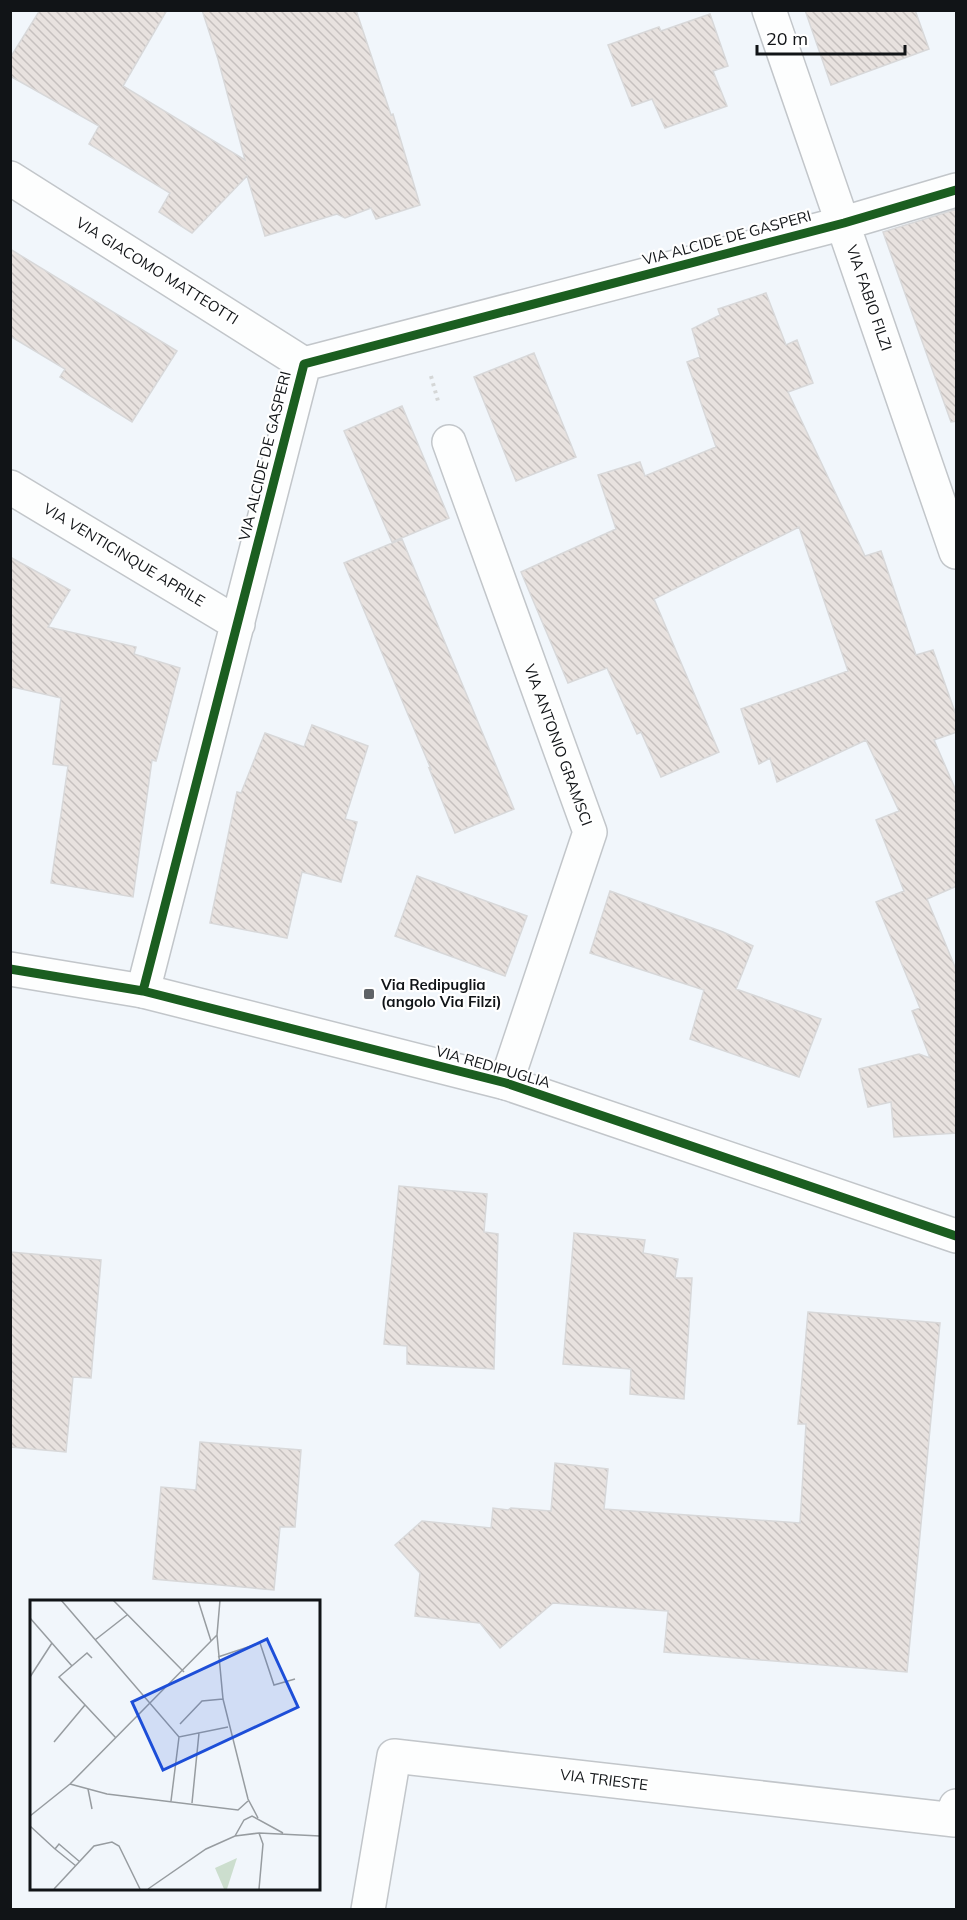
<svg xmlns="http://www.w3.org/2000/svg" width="967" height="1920" font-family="Mulish,sans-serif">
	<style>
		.building { fill: url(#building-back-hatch); stroke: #d8d8d9; stroke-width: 1.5 }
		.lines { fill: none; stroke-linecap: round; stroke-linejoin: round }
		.minor-casing { stroke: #c2c6ca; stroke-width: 36 }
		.tertiary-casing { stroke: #c2c6ca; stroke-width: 36 }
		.path { stroke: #d5d7d7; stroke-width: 4; stroke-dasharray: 3 4.5; stroke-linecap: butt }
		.minor { stroke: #fdfefe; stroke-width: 33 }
		.tertiary { stroke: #fdfefe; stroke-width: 33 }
		.cycleway-casing { stroke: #fff; stroke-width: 13 }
		.cycleway { stroke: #1b5e20; stroke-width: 9 }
		.poi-dot { fill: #5f6367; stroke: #fff; stroke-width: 2 }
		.labels { text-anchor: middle; stroke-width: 4.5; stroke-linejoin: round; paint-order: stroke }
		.street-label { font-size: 15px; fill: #111417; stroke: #fff }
		.poi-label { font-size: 15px; font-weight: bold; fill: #111417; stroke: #fff; text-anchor: start }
		.inset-road { fill: none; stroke: #979ca0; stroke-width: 1.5 }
		.view { fill: #1d4ed8; fill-opacity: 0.15; stroke: #1d4ed8; stroke-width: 3 }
		.inset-edge { fill: none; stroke: #111417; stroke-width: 3 }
	</style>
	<defs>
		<pattern id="building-back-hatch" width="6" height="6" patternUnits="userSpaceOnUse" patternTransform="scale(1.5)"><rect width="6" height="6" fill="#e8e2df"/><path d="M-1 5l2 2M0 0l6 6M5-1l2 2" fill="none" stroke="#c6c1bf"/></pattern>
	</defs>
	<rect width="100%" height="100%" fill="#f1f6fb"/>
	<!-- building -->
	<path class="building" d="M40,10H167L123,86L245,160L218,59L202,10H356L391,115L393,114L420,205L376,219L371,208L345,218L337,214L265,236L247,176L192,233L159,212L170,193L89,144L99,126L10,76V58Z
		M805,10H915L929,49L831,85Z
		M710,14L728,66L713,71L727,106L665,128L652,99L632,106L608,45L659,27L661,31Z
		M957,209V421L951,422L883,232Z
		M10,249L177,351L132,422L60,377L65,369L10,336Z
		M766,293L786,345L797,340L813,383L788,392L865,556L881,551L916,655L933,650L957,718V732L934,740L957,793V886L927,899L957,972V1133L894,1137L891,1102L868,1107L859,1069L919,1054L930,1058L912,1011L920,1008L876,902L904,891L876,820L899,811L866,740L777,782L770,758L759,764L741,709L848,671L799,527L654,599L719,752L661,777L641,732L637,734L607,668L568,683L521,572L616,529L598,475L640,462L645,476L716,447L687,362L700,357L692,329L720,315L718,309Z
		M534,353L576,457L516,481L474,377Z
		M402,406L449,518L392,542L344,431Z
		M402,539L514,809L455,833L429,768L431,769L344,563Z
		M10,557L70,590L48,627L136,647L134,654L180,668L156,761L152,760L133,897L51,883L68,766L53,764L61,698L13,687L10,691Z
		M312,725L368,746L345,819L357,822L341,882L302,872L287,938L210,923L237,792L241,793L265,733L304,747Z
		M417,876L527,916L505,976L395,936Z
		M610,891L723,932L753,946L736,989L821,1019L799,1077L690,1039L704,990L590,953Z
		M399,1186L487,1194L484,1232L498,1234L494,1369L407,1364V1346L384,1344Z
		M574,1233L645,1240L643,1253L678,1259L675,1278H692L684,1399L630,1394L631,1369L563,1364Z
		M10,1252L101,1260L91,1378L73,1377L66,1452L10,1447Z
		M808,1312L940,1323L907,1672L664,1652L668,1611L553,1603L500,1648L480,1623L415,1616L420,1573L395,1545L422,1521L491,1528L493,1508L508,1510L511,1508L551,1511L555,1463L608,1469L604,1509L800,1523L806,1424H798Z
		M200,1442L301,1450L295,1527H280L274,1590L153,1579L161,1487L196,1490Z"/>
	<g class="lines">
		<!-- minor casing -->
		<g class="minor-casing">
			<path id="minor" d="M769,10L956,552
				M10,178L304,364
				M449,442L590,832L506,1083
				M10,487L238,624
				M143,991L304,364L844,223L956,190
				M368,1910L394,1756L955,1820L956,1806"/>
		</g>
		<!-- tertiary casing -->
		<g class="tertiary-casing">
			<path id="tertiary" d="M10,969L143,991L506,1083L956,1236"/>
		</g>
		<!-- path -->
		<path class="path" d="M431,376L438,401"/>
		<!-- minor -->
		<use href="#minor" class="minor"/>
		<!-- tertiary -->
		<use href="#tertiary" class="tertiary"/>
		<!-- cycleway casing -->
		<g class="cycleway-casing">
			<path id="cycleway" d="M10,969L143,991L506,1083L956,1236
				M143,991L304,364L844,223L956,190"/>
		</g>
		<!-- cycleway -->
		<use href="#cycleway" class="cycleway"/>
	</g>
	<!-- markers -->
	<rect class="poi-dot" x="363" y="988" width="12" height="12" rx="3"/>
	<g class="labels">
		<!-- street labels -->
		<g class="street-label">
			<text transform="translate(727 238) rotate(-15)" y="5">VIA ALCIDE DE GASPERI</text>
			<text transform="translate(157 271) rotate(32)" y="5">VIA GIACOMO MATTEOTTI</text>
			<text transform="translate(869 298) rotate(71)" y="5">VIA FABIO FILZI</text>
			<text transform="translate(265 456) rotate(-76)" y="5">VIA ALCIDE DE GASPERI</text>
			<text transform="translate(124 555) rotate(31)" y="5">VIA VENTICINQUE APRILE</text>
			<text transform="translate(558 745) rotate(70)" y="5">VIA ANTONIO GRAMSCI</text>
			<text transform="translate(493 1067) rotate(16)" y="5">VIA REDIPUGLIA</text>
			<text transform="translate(604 1780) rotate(7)" y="5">VIA TRIESTE</text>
		</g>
		<!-- poi labels -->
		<g class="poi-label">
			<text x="381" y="990">Via Redipuglia<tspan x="381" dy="17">(angolo Via Filzi)</tspan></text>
		</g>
	</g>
	<!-- overview -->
	<g transform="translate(30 1600)">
		<rect width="290" height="290" fill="#f1f6fb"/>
		<path d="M207,258L197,289H194L185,268Z" fill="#ccdece"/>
		<path class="inset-road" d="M31,0L149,137L198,127M83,0L154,72M168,0L181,41M190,0L187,35L193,99L218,199L228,218M0,18L42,66M65,40L97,15M188,57L230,43L244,85L265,79M62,58L57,53L29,77L86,138M0,77L22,43M150,124L172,101L193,99M24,142L55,105M40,184L77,194L208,210L218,201M58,189L62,209M141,201L149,137M162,203L169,133M0,216L40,184L187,35M0,226L25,249M205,236L214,220L222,216L253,233M46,266L25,249L29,244L50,262M24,289L64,246L82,242L89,246L110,289M118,289L176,249L205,236L229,233L290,236M229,289L233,244L229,233"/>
		<path class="view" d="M237,39L268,107L133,170L102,102Z"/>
		<rect width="290" height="290" class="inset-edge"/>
	</g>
	<!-- border -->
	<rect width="967" height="1920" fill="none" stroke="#111417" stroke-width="24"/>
	<!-- scale -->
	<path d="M757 45v9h148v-9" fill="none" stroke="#111417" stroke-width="3"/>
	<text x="766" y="45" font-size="18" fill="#111417" stroke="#ffffff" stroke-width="4.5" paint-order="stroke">20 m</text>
</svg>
